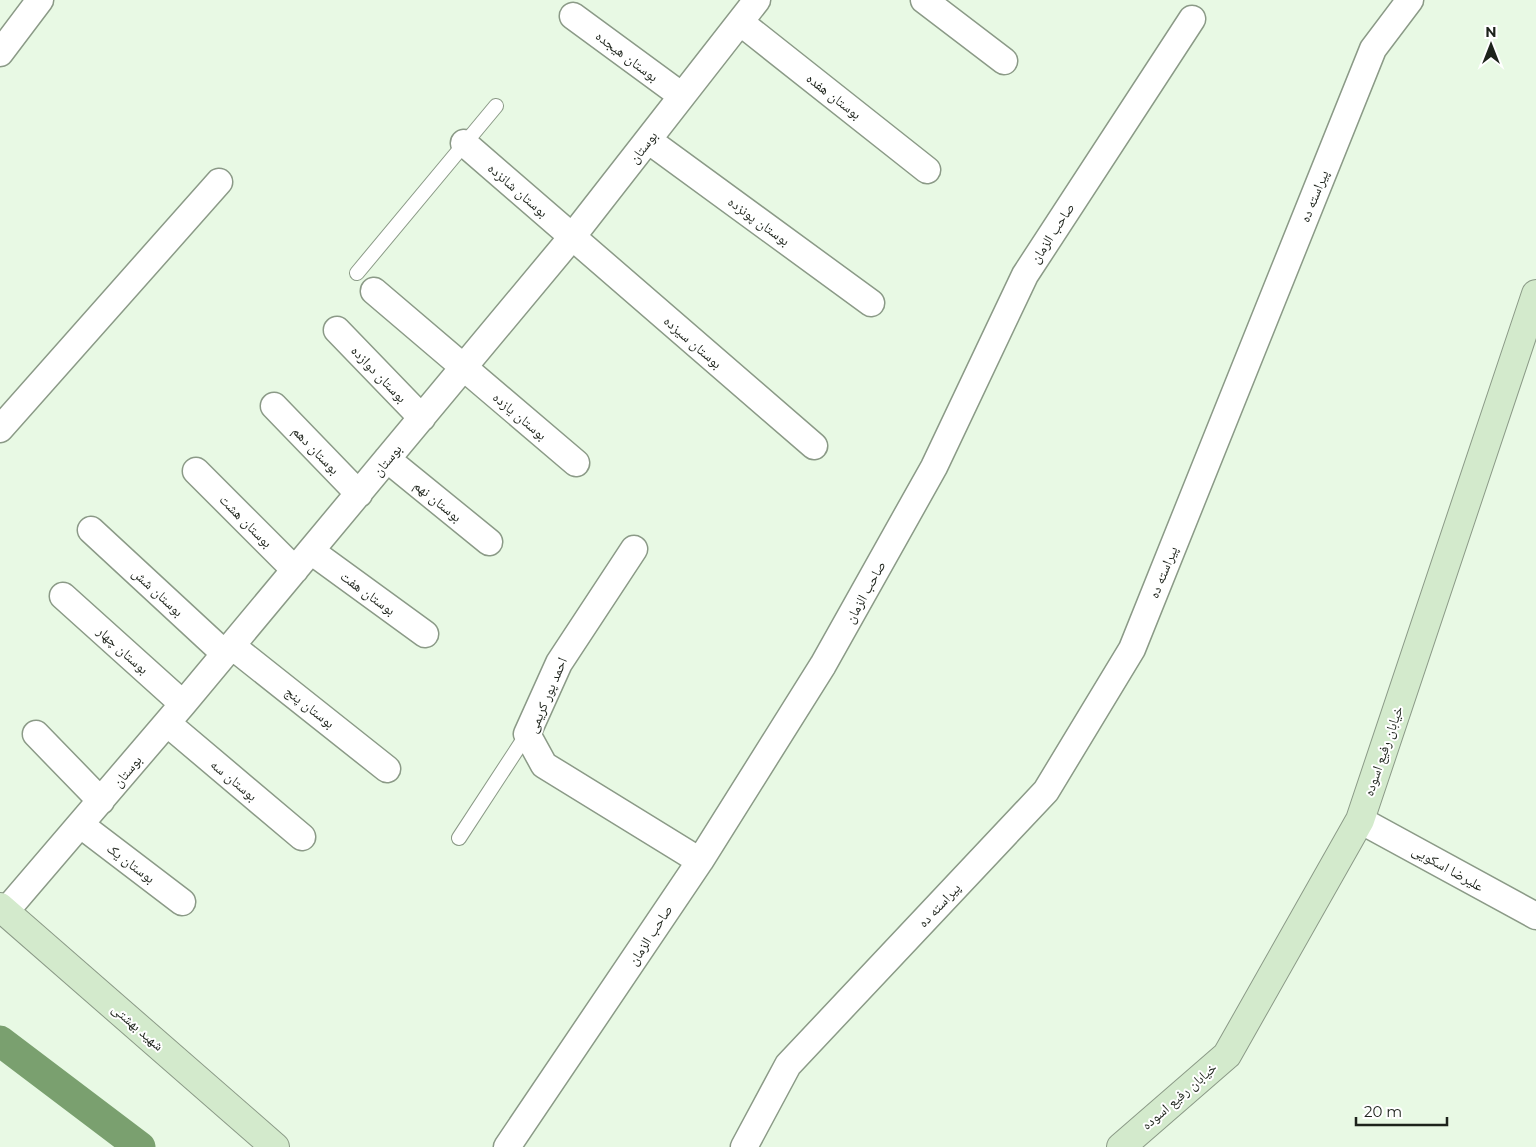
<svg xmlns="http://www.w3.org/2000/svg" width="1536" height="1147" font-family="Montserrat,'Noto Naskh Arabic',sans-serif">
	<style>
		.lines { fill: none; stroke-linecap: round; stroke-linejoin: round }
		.canal { stroke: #7aa06f; stroke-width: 31 }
		.lane-casing { stroke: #8b9a87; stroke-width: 16 }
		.street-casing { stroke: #8b9a87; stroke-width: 29 }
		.secondary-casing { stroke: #8b9a87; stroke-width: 30 }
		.lane { stroke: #fff; stroke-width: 14 }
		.street { stroke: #fff; stroke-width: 26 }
		.secondary { stroke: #d3eacc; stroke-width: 28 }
		.labels { text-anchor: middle; stroke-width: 4; stroke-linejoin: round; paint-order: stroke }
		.street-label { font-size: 14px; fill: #1d231b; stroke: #fff }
	</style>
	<rect width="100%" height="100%" fill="#e8f9e4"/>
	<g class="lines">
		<!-- canal -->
		<path class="canal" d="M0,1041L140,1147"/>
		<!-- lane casing -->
		<g class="lane-casing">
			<path id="lane" d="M357,273L496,106
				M459,838L527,734"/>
		</g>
		<!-- street casing -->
		<g class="street-casing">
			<path id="street" d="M924,0L1004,61
				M573,16L682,96
				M740,22L927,170
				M0,53L40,0
				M648,140L871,303
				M464,143L814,446
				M374,291L576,463
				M337,330L422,418
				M274,406L359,494
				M0,429L219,182
				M387,459L489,542
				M196,471L295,570
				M91,530L225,654
				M634,549L559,663L527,734L544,765L700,861
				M311,551L425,634
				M63,596L183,704
				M232,646L387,769
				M167,723L302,837
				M36,734L101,801
				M1360,820L1536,916
				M81,825L182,902
				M5,912L183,704L572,237L757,0
				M507,1147L700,861L823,665L934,467L1025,275L1192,19
				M744,1147L788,1065L1046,791L1132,649L1373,49L1410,0"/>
		</g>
		<!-- secondary casing -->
		<g class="secondary-casing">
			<path id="secondary" d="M0,907L275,1147
				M1121,1147L1227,1055L1360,820L1536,294"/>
		</g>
		<!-- lane -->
		<use href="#lane" class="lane"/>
		<!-- street -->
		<use href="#street" class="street"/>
		<!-- secondary -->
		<use href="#secondary" class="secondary"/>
	</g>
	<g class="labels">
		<!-- street labels -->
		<g class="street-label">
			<text transform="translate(627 56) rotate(37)" y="5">بوستان هیجده</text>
			<text transform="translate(834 96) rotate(38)" y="5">بوستان هفده</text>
			<text transform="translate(643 147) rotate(-52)" y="5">بوستان</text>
			<text transform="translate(518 190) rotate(41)" y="5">بوستان شانزده</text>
			<text transform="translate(1314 196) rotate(-68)" y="5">پیراسته ده</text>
			<text transform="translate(759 221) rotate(36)" y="5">بوستان پونزده</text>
			<text transform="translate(1052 233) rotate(-57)" y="5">صاحب الزمان</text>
			<text transform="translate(693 342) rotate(41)" y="5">بوستان سیزده</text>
			<text transform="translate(379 374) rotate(46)" y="5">بوستان دوازده</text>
			<text transform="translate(520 416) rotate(40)" y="5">بوستان یازده</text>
			<text transform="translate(316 450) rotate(46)" y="5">بوستان دهم</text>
			<text transform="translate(387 460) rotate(-50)" y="5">بوستان</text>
			<text transform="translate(438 501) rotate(39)" y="5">بوستان نهم</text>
			<text transform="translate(246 521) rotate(45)" y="5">بوستان هشت</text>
			<text transform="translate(1163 572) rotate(-68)" y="5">پیراسته ده</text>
			<text transform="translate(158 592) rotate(43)" y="5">بوستان شش</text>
			<text transform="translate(865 592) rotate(-61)" y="5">صاحب الزمان</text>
			<text transform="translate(368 593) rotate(36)" y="5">بوستان هفت</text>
			<text transform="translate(123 650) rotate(42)" y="5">بوستان چهار</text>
			<text transform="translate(547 695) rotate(-67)" y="5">احمد پور کریمی</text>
			<text transform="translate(310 707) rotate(38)" y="5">بوستان پنج</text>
			<text transform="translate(1383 751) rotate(-71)" y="5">خیابان رفیع اسوده</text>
			<text transform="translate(127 771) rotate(-50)" y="5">بوستان</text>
			<text transform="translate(234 780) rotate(40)" y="5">بوستان سه</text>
			<text transform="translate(131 863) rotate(37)" y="5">بوستان یک</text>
			<text transform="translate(1448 868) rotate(29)" y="5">علیرضا اسکویی</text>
			<text transform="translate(939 905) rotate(-47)" y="5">پیراسته ده</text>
			<text transform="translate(650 935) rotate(-57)" y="5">صاحب الزمان</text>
			<text transform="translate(138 1027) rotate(41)" y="5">شهید بهشتی</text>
			<text transform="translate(1179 1096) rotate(-41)" y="5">خیابان رفیع اسوده</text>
		</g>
	</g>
	<!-- north arrow -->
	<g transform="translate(1491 45)" stroke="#ffffff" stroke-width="4" paint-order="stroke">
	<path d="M0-4L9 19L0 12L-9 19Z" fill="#1d231b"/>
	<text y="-8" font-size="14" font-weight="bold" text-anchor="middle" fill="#1d231b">N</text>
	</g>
	<!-- scale -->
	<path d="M1356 1117v8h91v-8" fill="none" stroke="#1d231b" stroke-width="2.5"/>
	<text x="1364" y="1117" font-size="15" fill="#1d231b" stroke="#ffffff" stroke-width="4" paint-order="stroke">20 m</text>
</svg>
